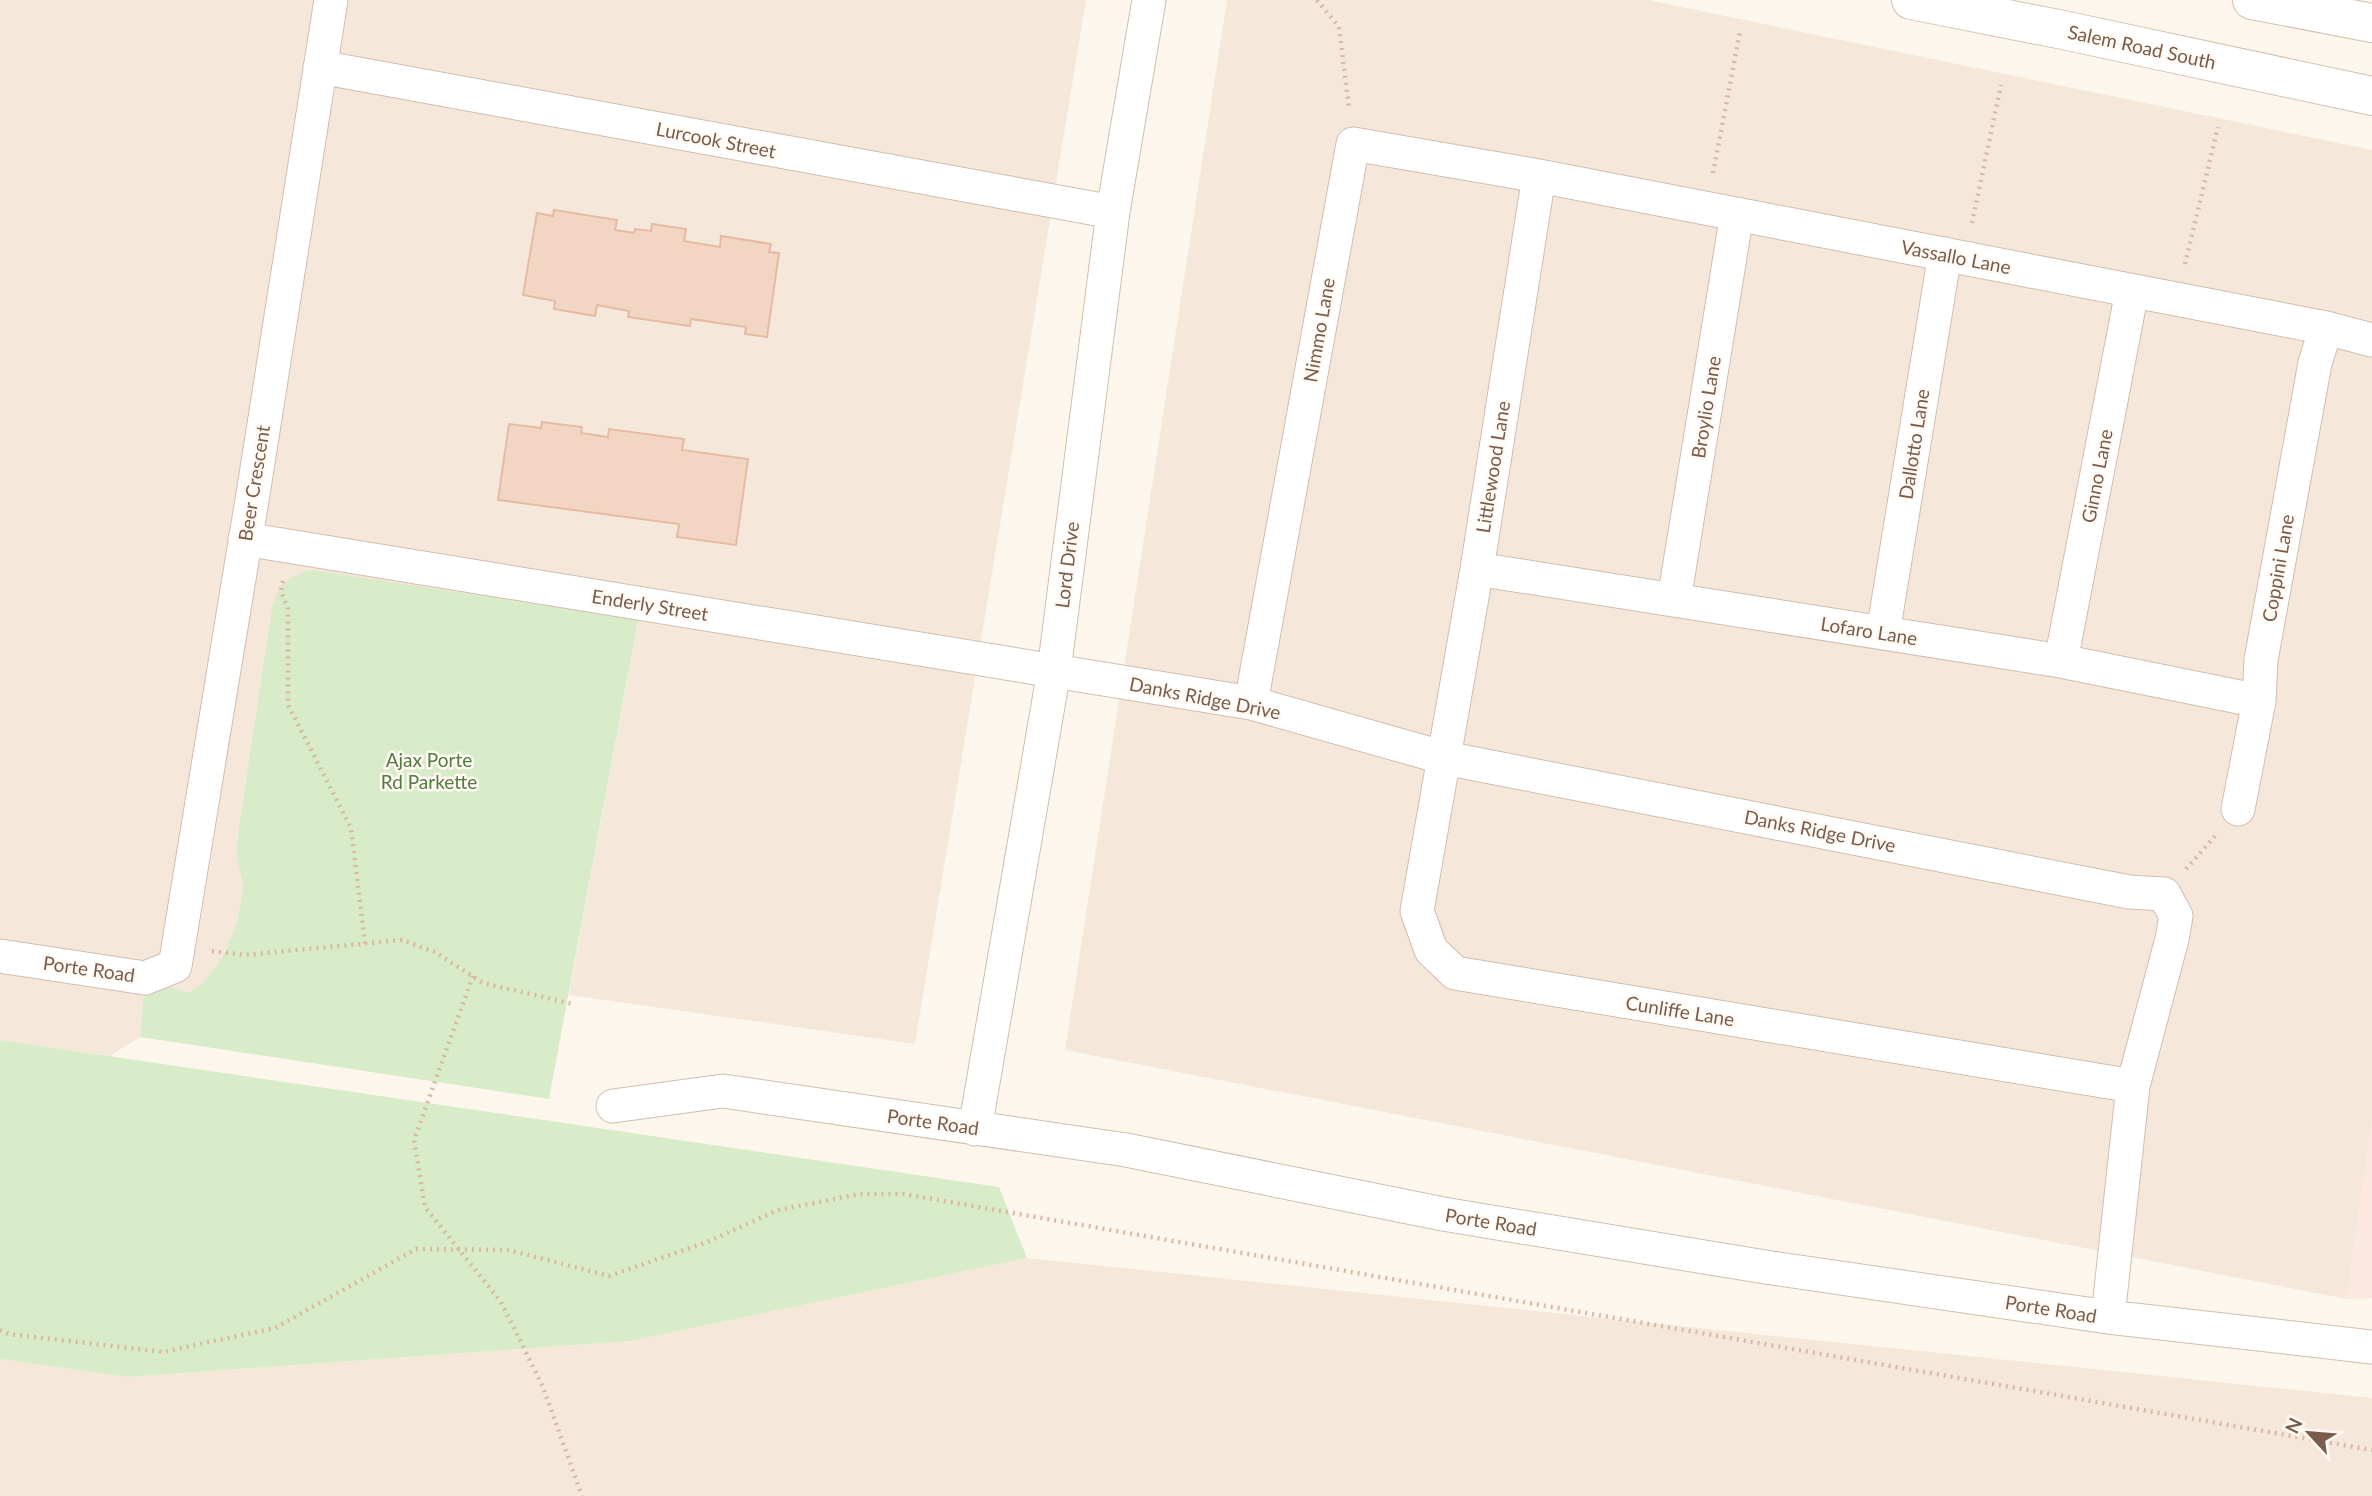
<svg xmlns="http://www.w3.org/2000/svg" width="2372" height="1496" font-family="Lato,sans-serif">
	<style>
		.residential { fill: #f5e8da }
		.commercial { fill: #fde8e0 }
		.green { fill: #d8ecc9 }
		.building { fill: #f3d5c3; stroke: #e6bba3; stroke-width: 2 }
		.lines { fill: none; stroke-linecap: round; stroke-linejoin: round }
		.minor-casing { stroke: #d1beb0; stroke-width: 35 }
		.secondary-casing { stroke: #d6c0b0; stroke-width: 40 }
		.path { stroke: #d9b8a5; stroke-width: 4.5; stroke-dasharray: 2 5; stroke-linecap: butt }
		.minor { stroke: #fff; stroke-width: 33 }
		.secondary { stroke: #fff; stroke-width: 38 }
		.labels { text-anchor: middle; stroke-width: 5; stroke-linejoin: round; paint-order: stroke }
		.street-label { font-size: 19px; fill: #7a5c4d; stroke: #fffaf3 }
		.park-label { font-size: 19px; fill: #537a41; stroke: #fffaf3 }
	</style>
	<rect width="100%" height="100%" fill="#fdf6ec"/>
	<!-- residential -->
	<path class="residential" d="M0,0H1086L915,1044L569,995L638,620L272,606L240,820L236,853L243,887L237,922L222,958L202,984L188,994L145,978L140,1037L110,1056L0,1040Z
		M1227,0H1648L2372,150V1124L2347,1299L1065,1050Z
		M1027,1258L2372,1398V1496H0V1359L127,1377L631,1341Z"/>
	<!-- commercial -->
	<path class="commercial" d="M2372,1124V1298L2347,1299Z"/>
	<!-- green -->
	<path class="green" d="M312,570L638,620L549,1099L140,1037L145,978L188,993L202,984L222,958L237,922L243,887L236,853L240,820L272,606C280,584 288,575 312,570Z
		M0,1040L999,1187L1027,1258L631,1341L127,1377L0,1359Z"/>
	<!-- building -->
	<path class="building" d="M554,210L617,220L615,230L634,233L635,229L651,231L652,224L686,229L684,241L720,247L721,236L771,244L769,252L779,253L767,337L745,334L746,327L691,319L690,326L628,317L629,311L597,305L595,316L554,309L555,301L523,295L537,213L553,216Z
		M542,422L582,427L581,433L608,437L609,429L684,439L682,450L748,459L736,545L677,537L679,524L498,500L509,424L541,428Z"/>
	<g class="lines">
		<!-- minor casing -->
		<g class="minor-casing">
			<path id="minor" d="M320,67L1113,212
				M1539,176L1477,569L1417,911L1431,950L1455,973L2133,1086
				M245,539L1251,703L1445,758L2129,892L2164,894L2176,916L2172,939L2133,1086L2108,1317
				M1477,569L2061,661L2259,701
				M1674,600L1737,214
				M1883,633L1945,254
				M2061,661L2132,291
				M1251,703L1353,144L1539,176L2326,328L2372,340
				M2238,809L2259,701L2261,660L2315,363L2326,328
				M0,956L145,978L175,966L253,494L331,0
				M613,1106L723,1091L1126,1150L1443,1214L1765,1267L2108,1317L2372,1347
				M975,1129L1054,671L1113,212L1149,0"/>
		</g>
		<!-- secondary casing -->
		<g class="secondary-casing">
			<path id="secondary" d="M1911,0L2063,30L2372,96
				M2252,0L2372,23"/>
		</g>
		<!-- path -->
		<path class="path" d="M1317,0L1339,27L1349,108
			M1713,173L1740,32
			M1972,223L2001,85
			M2185,264L2218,127
			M283,581L281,591L288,609V705L351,828L365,944
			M2186,869L2215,836
			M212,951L244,955L402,940L435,952L483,983L573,1004
			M473,976L414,1140L425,1207L501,1302L543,1387L582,1496
			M0,1330L9,1334L163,1352L275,1328L416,1249L509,1250L609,1276L707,1242L778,1210L860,1194H904L2372,1450"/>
		<!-- minor -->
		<use href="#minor" class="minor"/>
		<!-- secondary -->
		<use href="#secondary" class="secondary"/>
	</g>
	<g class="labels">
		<!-- street labels -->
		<g class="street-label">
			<text transform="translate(2142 47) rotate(12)" y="7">Salem Road South</text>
			<text transform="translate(716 140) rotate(11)" y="7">Lurcook Street</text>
			<text transform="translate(1956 257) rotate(11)" y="7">Vassallo Lane</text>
			<text transform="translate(1319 330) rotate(-80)" y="7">Nimmo Lane</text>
			<text transform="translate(1706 407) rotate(-81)" y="7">Broylio Lane</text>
			<text transform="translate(1914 444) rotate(-81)" y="7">Dallotto Lane</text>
			<text transform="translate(1493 467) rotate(-81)" y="7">Littlewood Lane</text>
			<text transform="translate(2097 476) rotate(-79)" y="7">Ginno Lane</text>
			<text transform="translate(254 483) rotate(-81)" y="7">Beer Crescent</text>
			<text transform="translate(1067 565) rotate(-83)" y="7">Lord Drive</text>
			<text transform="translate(2278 568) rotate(-80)" y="7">Coppini Lane</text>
			<text transform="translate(650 605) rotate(9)" y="7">Enderly Street</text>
			<text transform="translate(1869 631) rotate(9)" y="7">Lofaro Lane</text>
			<text transform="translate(1205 698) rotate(11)" y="7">Danks Ridge Drive</text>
			<text transform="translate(1820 831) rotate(11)" y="7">Danks Ridge Drive</text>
			<text transform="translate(89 969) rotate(8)" y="7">Porte Road</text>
			<text transform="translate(1680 1011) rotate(9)" y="7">Cunliffe Lane</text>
			<text transform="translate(933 1122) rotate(8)" y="7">Porte Road</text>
			<text transform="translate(1491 1222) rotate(9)" y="7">Porte Road</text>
			<text transform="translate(2051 1309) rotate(9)" y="7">Porte Road</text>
		</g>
		<!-- park labels -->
		<g class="park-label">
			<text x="429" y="767">Ajax Porte<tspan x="429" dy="22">Rd Parkette</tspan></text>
		</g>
	</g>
	<!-- north arrow -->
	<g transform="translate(2309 1433) rotate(296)" stroke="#fffaf3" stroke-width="5" paint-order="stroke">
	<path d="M0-5L12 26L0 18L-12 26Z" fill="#7a5c4d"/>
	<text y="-10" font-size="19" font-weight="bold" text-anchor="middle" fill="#7a5c4d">N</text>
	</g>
</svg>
